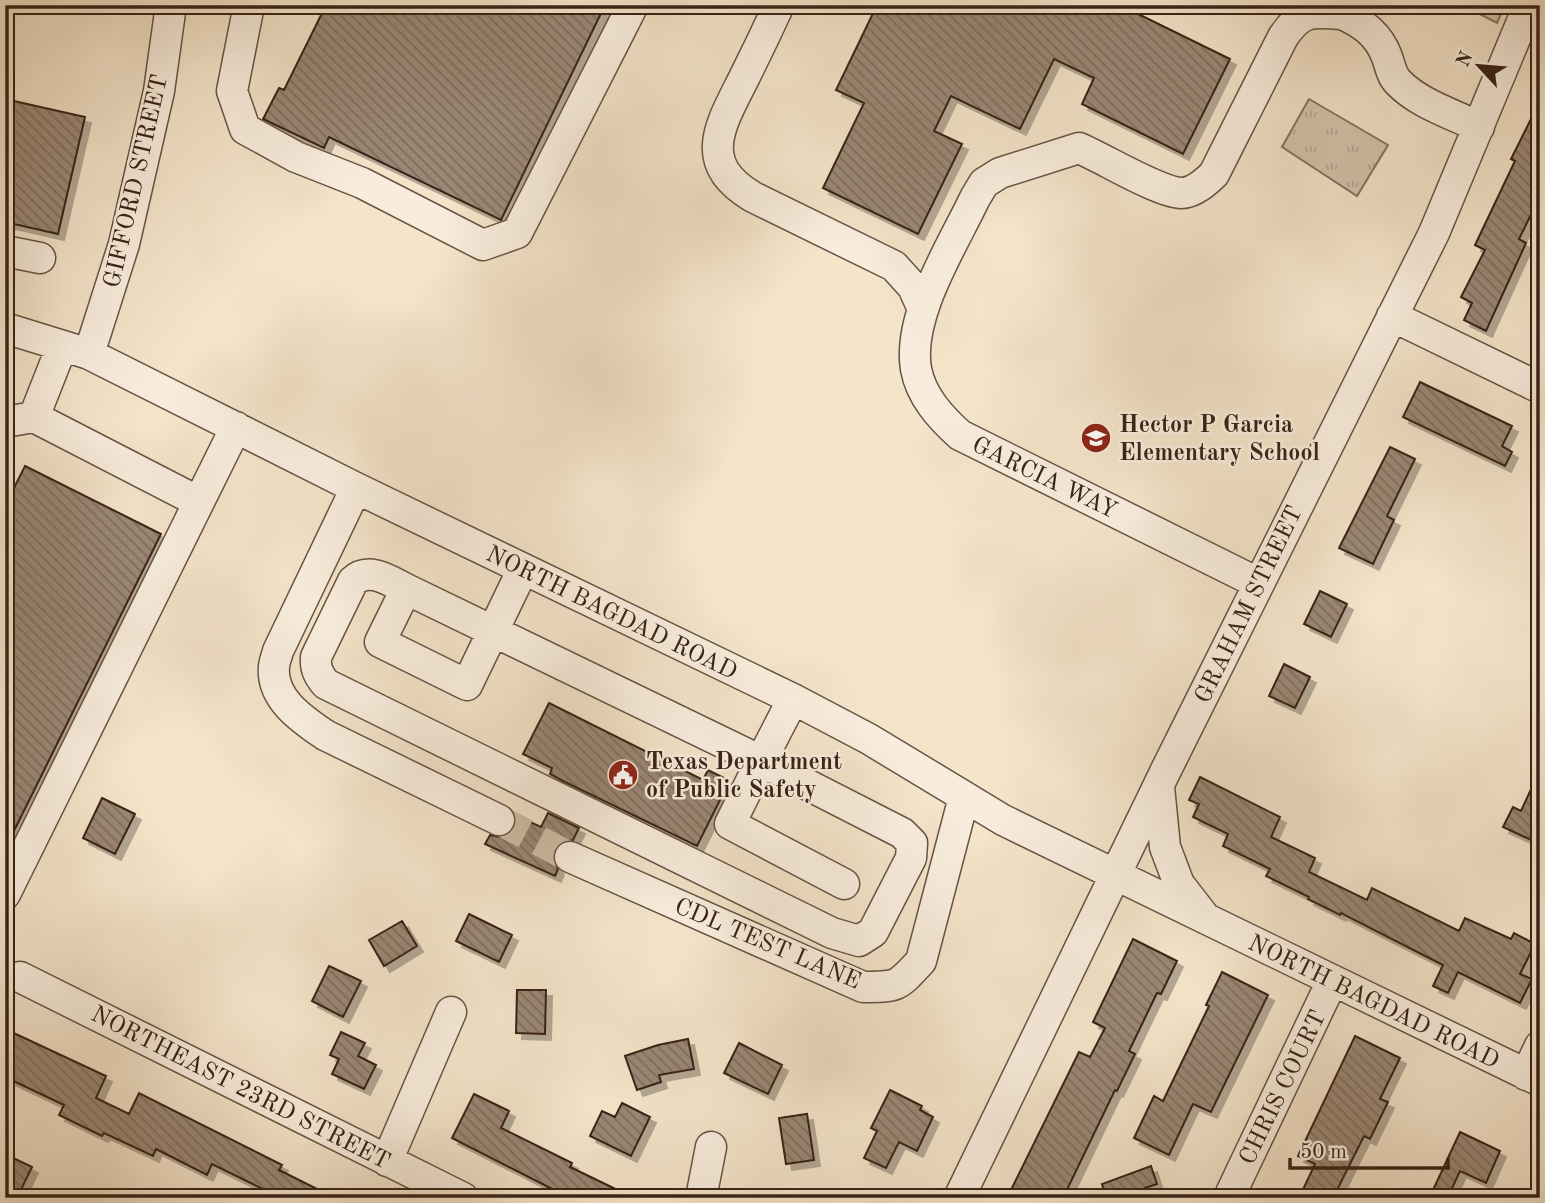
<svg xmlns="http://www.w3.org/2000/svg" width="1545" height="1203" font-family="'Old Standard TT',serif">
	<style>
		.park { fill: url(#park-tufts); stroke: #867362; stroke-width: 2 }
		.building { fill: url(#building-back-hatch); stroke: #382317; stroke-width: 2; filter: url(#shadow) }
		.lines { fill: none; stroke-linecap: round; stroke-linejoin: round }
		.minor-tunnel { stroke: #cebda6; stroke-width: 30; stroke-dasharray: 30 15; stroke-linecap: butt }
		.minor-casing { stroke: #675344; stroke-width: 33 }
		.minor { stroke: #f8eddd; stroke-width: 30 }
		.labels { text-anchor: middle; stroke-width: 5; stroke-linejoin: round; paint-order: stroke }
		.street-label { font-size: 24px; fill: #382317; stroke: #f8eddd }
		.poi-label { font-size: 24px; font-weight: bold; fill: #382317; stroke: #f8eddd; text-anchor: start }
	</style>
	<defs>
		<pattern id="park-tufts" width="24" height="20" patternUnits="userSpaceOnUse" patternTransform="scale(1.75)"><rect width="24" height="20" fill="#d4c3ac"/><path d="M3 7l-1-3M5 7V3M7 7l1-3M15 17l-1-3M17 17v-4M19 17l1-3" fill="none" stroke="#b7a793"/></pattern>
		<pattern id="building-back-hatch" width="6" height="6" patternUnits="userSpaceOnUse" patternTransform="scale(1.75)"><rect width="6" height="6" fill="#9a8774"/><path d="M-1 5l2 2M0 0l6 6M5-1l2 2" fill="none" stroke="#7f6e5e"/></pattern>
		<filter id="shadow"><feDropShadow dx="6" dy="6" stdDeviation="0" flood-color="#0004"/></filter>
	</defs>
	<rect width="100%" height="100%" fill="#f4e4ca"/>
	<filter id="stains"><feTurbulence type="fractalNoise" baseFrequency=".00286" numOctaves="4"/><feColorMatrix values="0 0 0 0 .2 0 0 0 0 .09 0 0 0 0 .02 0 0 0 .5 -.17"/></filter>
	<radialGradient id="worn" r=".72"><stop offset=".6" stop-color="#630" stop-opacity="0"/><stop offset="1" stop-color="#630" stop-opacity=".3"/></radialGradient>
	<!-- park -->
	<path class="park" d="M1462,5H1505L1497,23Z
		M1309,99L1388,145L1357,196L1282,147Z"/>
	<!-- building -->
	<path class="building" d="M326,5H605L501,220L329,137L324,148L263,119L279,88L284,90Z
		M877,5H1137L1134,12L1230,59L1183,154L1082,104L1094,78L1054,59L1020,129L951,96L934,131L962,144L918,234L823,188L864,103L836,90Z
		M5,99L85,117L58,234L5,222Z
		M1540,101V196L1519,239L1526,243L1486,331L1464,320L1472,303L1461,297L1485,250L1475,245L1515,161L1511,159Z
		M1420,382L1512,426L1502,446L1512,452L1505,466L1403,417Z
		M1390,447L1415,459L1387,516L1394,520L1373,564L1339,548Z
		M25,466L161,534L5,849V506Z
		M1320,591L1347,604L1331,637L1304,624Z
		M1284,664L1310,677L1295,708L1269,696Z
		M549,703L703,780L708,770L726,779L718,794L722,796L697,846L563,781L550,774L552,768L523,754Z
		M1540,770V844L1503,827L1513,807L1521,811Z
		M1200,777L1280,817L1271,837L1315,858L1309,872L1367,900L1372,888L1459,931L1465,918L1511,939L1514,933L1535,944L1520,974L1532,979L1520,1003L1458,972L1448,993L1433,986L1443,965L1341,913L1340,915L1308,899L1309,897L1266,876L1270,869L1223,846L1228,834L1193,817L1199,804L1189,800Z
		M102,798L135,814L115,854L83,838Z
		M548,813L579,828L573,840L560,843L554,849L553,860L558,869L555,876L485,844L490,835L500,837L509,834L515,827V815L541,827Z
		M469,914L512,935L499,962L456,941Z
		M402,921L417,946L384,966L369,940Z
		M1133,939L1177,961L1161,994L1157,993L1129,1051L1135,1054L1117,1091L1115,1090L1063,1198H1007L1079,1052L1090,1057L1105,1028L1093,1022Z
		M329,966L361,981L343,1017L312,1001Z
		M1222,972L1268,995L1211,1112L1193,1104L1169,1155L1134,1138L1154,1096L1163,1101L1209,1006L1206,1005Z
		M517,990H546L545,1034L516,1033Z
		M5,1029L106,1076L96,1098L129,1114L139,1093L282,1165L279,1170L335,1198H281L212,1164L207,1175L156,1149L153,1156L104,1133L102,1136L59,1115L64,1105L5,1077Z
		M341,1032L365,1043L358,1056L376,1065L364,1089L332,1074L339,1059L330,1055Z
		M1355,1036L1400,1058L1380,1099L1388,1102L1370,1139L1364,1136L1333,1198H1299L1315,1164L1298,1156Z
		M688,1039L694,1069L659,1075L661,1082L637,1090L625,1056L658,1045Z
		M739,1043L782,1065L768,1094L724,1073Z
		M890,1090L922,1106L920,1110L933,1117L917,1151L899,1142L886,1168L864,1158L877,1131L871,1128Z
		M474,1094L509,1111L501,1128L572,1163L570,1167L634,1198H576L559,1189L558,1192L452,1138Z
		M622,1103L650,1117L631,1156L590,1136L602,1111L615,1117Z
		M807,1114L814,1160L786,1164L779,1118Z
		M1460,1132L1500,1151L1486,1183L1460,1171L1448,1197L1433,1190Z
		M5,1154L32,1167L17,1198H5Z
		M1151,1166L1157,1184L1145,1188L1148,1198H1106L1102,1184Z"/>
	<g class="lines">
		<!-- minor-tunnel -->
		<path class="minor-tunnel" d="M499,820L570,857"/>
		<!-- minor casing -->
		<g class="minor-casing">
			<path id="minor" d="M249,5L232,91L245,129L296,157L362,183L483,245L517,233L633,5
				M779,5C768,29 756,54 744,78C721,124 695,163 753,197L894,266L913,287L922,307
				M1342,14C1363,23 1379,35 1387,57C1390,66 1392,76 1398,82C1419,104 1453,114 1479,127
				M5,251L40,258
				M1392,316L1540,388
				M5,328L89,354L356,488L793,699L869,739L1003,820L1540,1081
				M89,354L124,244L159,91L171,5
				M34,417L199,502
				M5,422L34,417L62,346
				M356,488L278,651C277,656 274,662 274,667C271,699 303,720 325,735L499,820
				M523,569L467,685L380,642L406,589L761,761L793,699
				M1258,583L960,435C940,417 921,396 916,369C907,315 953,245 975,198L984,183L1000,173L1079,148C1103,158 1158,192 1181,193C1193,193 1206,182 1214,174L1283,37C1301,10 1311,12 1342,14L1325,5
				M406,589C390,581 369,566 353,581L316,657C315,669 319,676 326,684L832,933L859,941L873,932L911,858L912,843L902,833L761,761L730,824L844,884
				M1159,787L1165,847L1179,884L1203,915
				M570,857L863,987C898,987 897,987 921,961L964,797
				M5,894L236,427
				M20,977L463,1198
				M1526,1075L1540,1046
				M387,1161L451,1012
				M1231,1193L1332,981
				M701,1198L711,1147
				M959,1198L1166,770L1434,233L1529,5"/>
		</g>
		<!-- minor -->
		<use href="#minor" class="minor"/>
	</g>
	<!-- icons -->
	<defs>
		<g id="school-disc" transform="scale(1.575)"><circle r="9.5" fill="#8f2418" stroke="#f8eddd"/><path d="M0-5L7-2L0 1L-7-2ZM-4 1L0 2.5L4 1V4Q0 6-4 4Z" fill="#fff"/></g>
		<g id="civic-disc" transform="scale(1.575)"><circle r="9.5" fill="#8f2418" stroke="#f8eddd"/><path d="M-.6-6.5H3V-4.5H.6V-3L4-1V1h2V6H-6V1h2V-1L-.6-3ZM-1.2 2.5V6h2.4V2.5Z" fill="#fff"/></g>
	</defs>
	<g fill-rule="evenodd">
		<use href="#school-disc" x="1096" y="438"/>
		<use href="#civic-disc" x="623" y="775"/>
	</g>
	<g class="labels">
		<!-- street labels -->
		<g class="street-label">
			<text transform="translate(135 181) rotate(-77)" y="8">GIFFORD STREET</text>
			<text transform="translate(1045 477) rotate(26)" y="8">GARCIA WAY</text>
			<text transform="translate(1248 604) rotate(-64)" y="8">GRAHAM STREET</text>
			<text transform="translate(612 612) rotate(26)" y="8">NORTH BAGDAD ROAD</text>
			<text transform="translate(768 943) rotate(23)" y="8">CDL TEST LANE</text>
			<text transform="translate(1374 1001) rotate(26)" y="8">NORTH BAGDAD ROAD</text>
			<text transform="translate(241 1087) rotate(27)" y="8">NORTHEAST 23RD STREET</text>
			<text transform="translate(1282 1087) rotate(-64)" y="8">CHRIS COURT</text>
		</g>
		<!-- poi labels -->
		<g class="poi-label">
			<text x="1119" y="432">Hector P Garcia<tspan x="1119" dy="28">Elementary School</tspan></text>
			<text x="646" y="769">Texas Department<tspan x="646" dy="28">of Public Safety</tspan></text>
		</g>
	</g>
	<!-- margin -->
	<rect width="1545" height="1203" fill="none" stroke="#f4e4ca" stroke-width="28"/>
	<rect x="7" y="7" width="1531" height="1189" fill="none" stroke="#382317" stroke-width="3.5"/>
	<rect x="14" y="14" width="1517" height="1175" fill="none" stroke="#382317" stroke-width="2"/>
	<!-- north arrow -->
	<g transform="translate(1479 66) rotate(296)" stroke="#f8eddd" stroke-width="5" paint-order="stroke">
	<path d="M0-5L12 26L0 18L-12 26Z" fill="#382317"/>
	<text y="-10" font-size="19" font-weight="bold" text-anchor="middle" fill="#382317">N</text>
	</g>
	<!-- scale -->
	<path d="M1290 1158v10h158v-10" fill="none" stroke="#382317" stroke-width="3.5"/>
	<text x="1300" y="1158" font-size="21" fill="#382317" stroke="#f8eddd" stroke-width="5" paint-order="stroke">50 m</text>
	<rect width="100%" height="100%" filter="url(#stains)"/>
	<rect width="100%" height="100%" fill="url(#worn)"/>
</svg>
